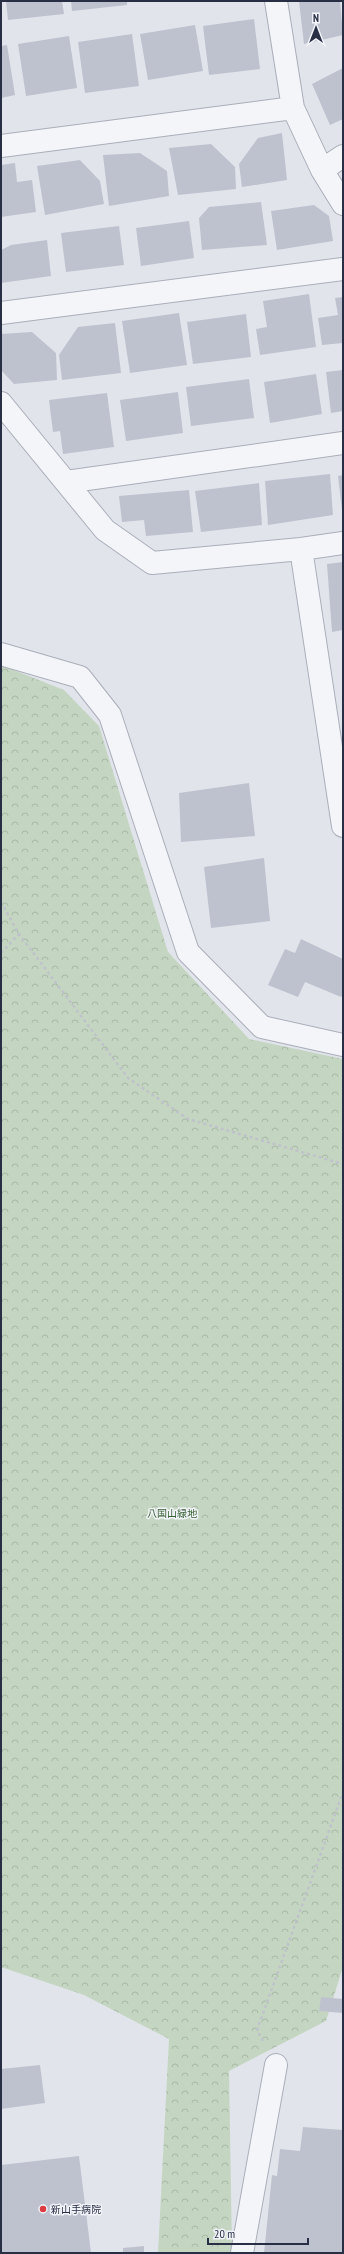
<svg xmlns="http://www.w3.org/2000/svg" width="344" height="2254" font-family="'PT Sans Narrow','Noto Sans JP',sans-serif">
	<style>
		.forest { fill: url(#forest-crowns) }
		.building { fill: #bec2ce }
		.lines { fill: none; stroke-linecap: round; stroke-linejoin: round }
		.street-casing { stroke: #aaaeb9; stroke-width: 24 }
		.path { stroke: #bfc2ca; stroke-width: 2.5; stroke-dasharray: 3 3; stroke-linecap: butt }
		.street { stroke: #f4f5f9; stroke-width: 22 }
		.poi-dot { fill: #db3b41; stroke: #f1f3f8; stroke-width: 1.5 }
		.labels { text-anchor: middle; stroke-width: 3; stroke-linejoin: round; paint-order: stroke }
		.park-label { font-size: 10px; fill: #376234; stroke: #f1f3f8 }
		.poi-label { font-size: 10px; fill: #282f45; stroke: #f1f3f8; text-anchor: start }
	</style>
	<defs>
		<pattern id="forest-crowns" width="20" height="18" patternUnits="userSpaceOnUse"><rect width="20" height="18" fill="#c4d6c1"/><path d="M2 6a3 3 0 1 1 6 0M12 15a3 3 0 1 1 6 0" fill="none" stroke="#a8b8a7"/></pattern>
	</defs>
	<rect width="100%" height="100%" fill="#e1e4eb"/>
	<!-- forest -->
	<path class="forest" d="M1,665L64,690L99,726L168,952L249,1039L343,1059V1967L326,2021L229,2071L232,2253H158L169,2039L84,1995L1,1967Z"/>
	<!-- building -->
	<path class="building" d="M6,1H62L64,14L8,20Z
		M71,1H127V5L72,11Z
		M299,1H340L343,35L304,44Z
		M254,19L260,69L209,75L203,26Z
		M195,25L203,71L148,80L140,34Z
		M132,34L139,86L85,93L78,42Z
		M69,36L77,88L26,96L18,44Z
		M7,45L15,95L1,98V46Z
		M343,68V119L330,125L312,84Z
		M282,133L287,180L242,187L239,164L258,138Z
		M211,144L235,167L236,189L178,195L169,148Z
		M140,153L167,171L169,196L109,206L103,155Z
		M80,160L100,181L104,204L45,215L37,166Z
		M15,163L17,182L32,180L36,212L1,217V165Z
		M261,202L267,245L202,250L199,218L209,207Z
		M314,205L329,216L333,241L277,250L271,211Z
		M189,221L194,258L141,266L136,228Z
		M119,226L124,265L66,272L61,233Z
		M47,240L51,276L1,283V250L11,245Z
		M309,294L316,347L260,355L256,329L267,327L263,301Z
		M343,297V343L322,345L318,318L338,315L335,298Z
		M179,313L187,365L130,373L122,321Z
		M246,314L251,357L193,364L187,322Z
		M115,323L121,373L62,380L59,355L78,327Z
		M32,332L56,353L57,380L14,384L1,370V334Z
		M343,370V411L331,413L326,372Z
		M316,374L322,414L270,423L264,382Z
		M249,379L254,418L191,426L186,387Z
		M178,392L183,433L126,441L120,400Z
		M107,393L114,447L63,454L60,431L53,432L49,400Z
		M330,474L333,515L268,525L265,481Z
		M343,475V510H342L338,476Z
		M259,483L262,525L201,532L195,491Z
		M189,490L193,532L146,536L144,520L122,522L119,496Z
		M343,562V630L332,632L327,564Z
		M249,783L255,836L181,842L179,793Z
		M264,858L270,921L211,928L204,867Z
		M301,939L343,959V994L341,997L305,982L298,997L268,985L285,949L295,953Z
		M321,1997L343,1999V2013L319,2011Z
		M40,2065L45,2103L1,2109V2069Z
		M303,2127L343,2130V2253H264L272,2175L277,2176L280,2149L300,2151Z
		M79,2156L91,2253H1V2165Z
		M144,2246V2253H123V2248Z"/>
	<g class="lines">
		<!-- street casing -->
		<g class="street-casing">
			<path id="street" d="M276,1L293,108L322,170L343,204
				M1,146L293,108
				M322,170L343,156
				M1,313L343,269
				M1,403L105,530L152,563L301,549L343,543
				M66,482L343,443
				M301,549L343,826
				M1,654L80,677L110,715L188,952L262,1027L343,1045
				M242,2253L276,2065"/>
		</g>
		<!-- path -->
		<path class="path" d="M1,902L19,934L128,1078L188,1119L343,1164
			M1,953L19,934
			M263,2041L257,2030L343,1792"/>
		<!-- street -->
		<use href="#street" class="street"/>
	</g>
	<!-- markers -->
	<circle class="poi-dot" cx="43" cy="2209" r="4"/>
	<g class="labels">
		<!-- park labels -->
		<g class="park-label">
			<text x="172" y="1517">八国山緑地</text>
		</g>
		<!-- poi labels -->
		<g class="poi-label">
			<text x="51" y="2213">新山手病院</text>
		</g>
	</g>
	<!-- border -->
	<rect width="344" height="2254" fill="none" stroke="#282f45" stroke-width="4"/>
	<!-- north arrow -->
	<g transform="translate(316 28)" stroke="#f1f3f8" stroke-width="3" paint-order="stroke">
	<path d="M0-3L7 15L0 10L-7 15Z" fill="#282f45"/>
	<text y="-6" font-size="11" font-weight="bold" text-anchor="middle" fill="#282f45">N</text>
	</g>
	<!-- scale -->
	<path d="M208 2238v6h100v-6" fill="none" stroke="#282f45" stroke-width="2"/>
	<text x="214" y="2238" font-size="12" fill="#282f45" stroke="#f1f3f8" stroke-width="3" paint-order="stroke">20 m</text>
</svg>
